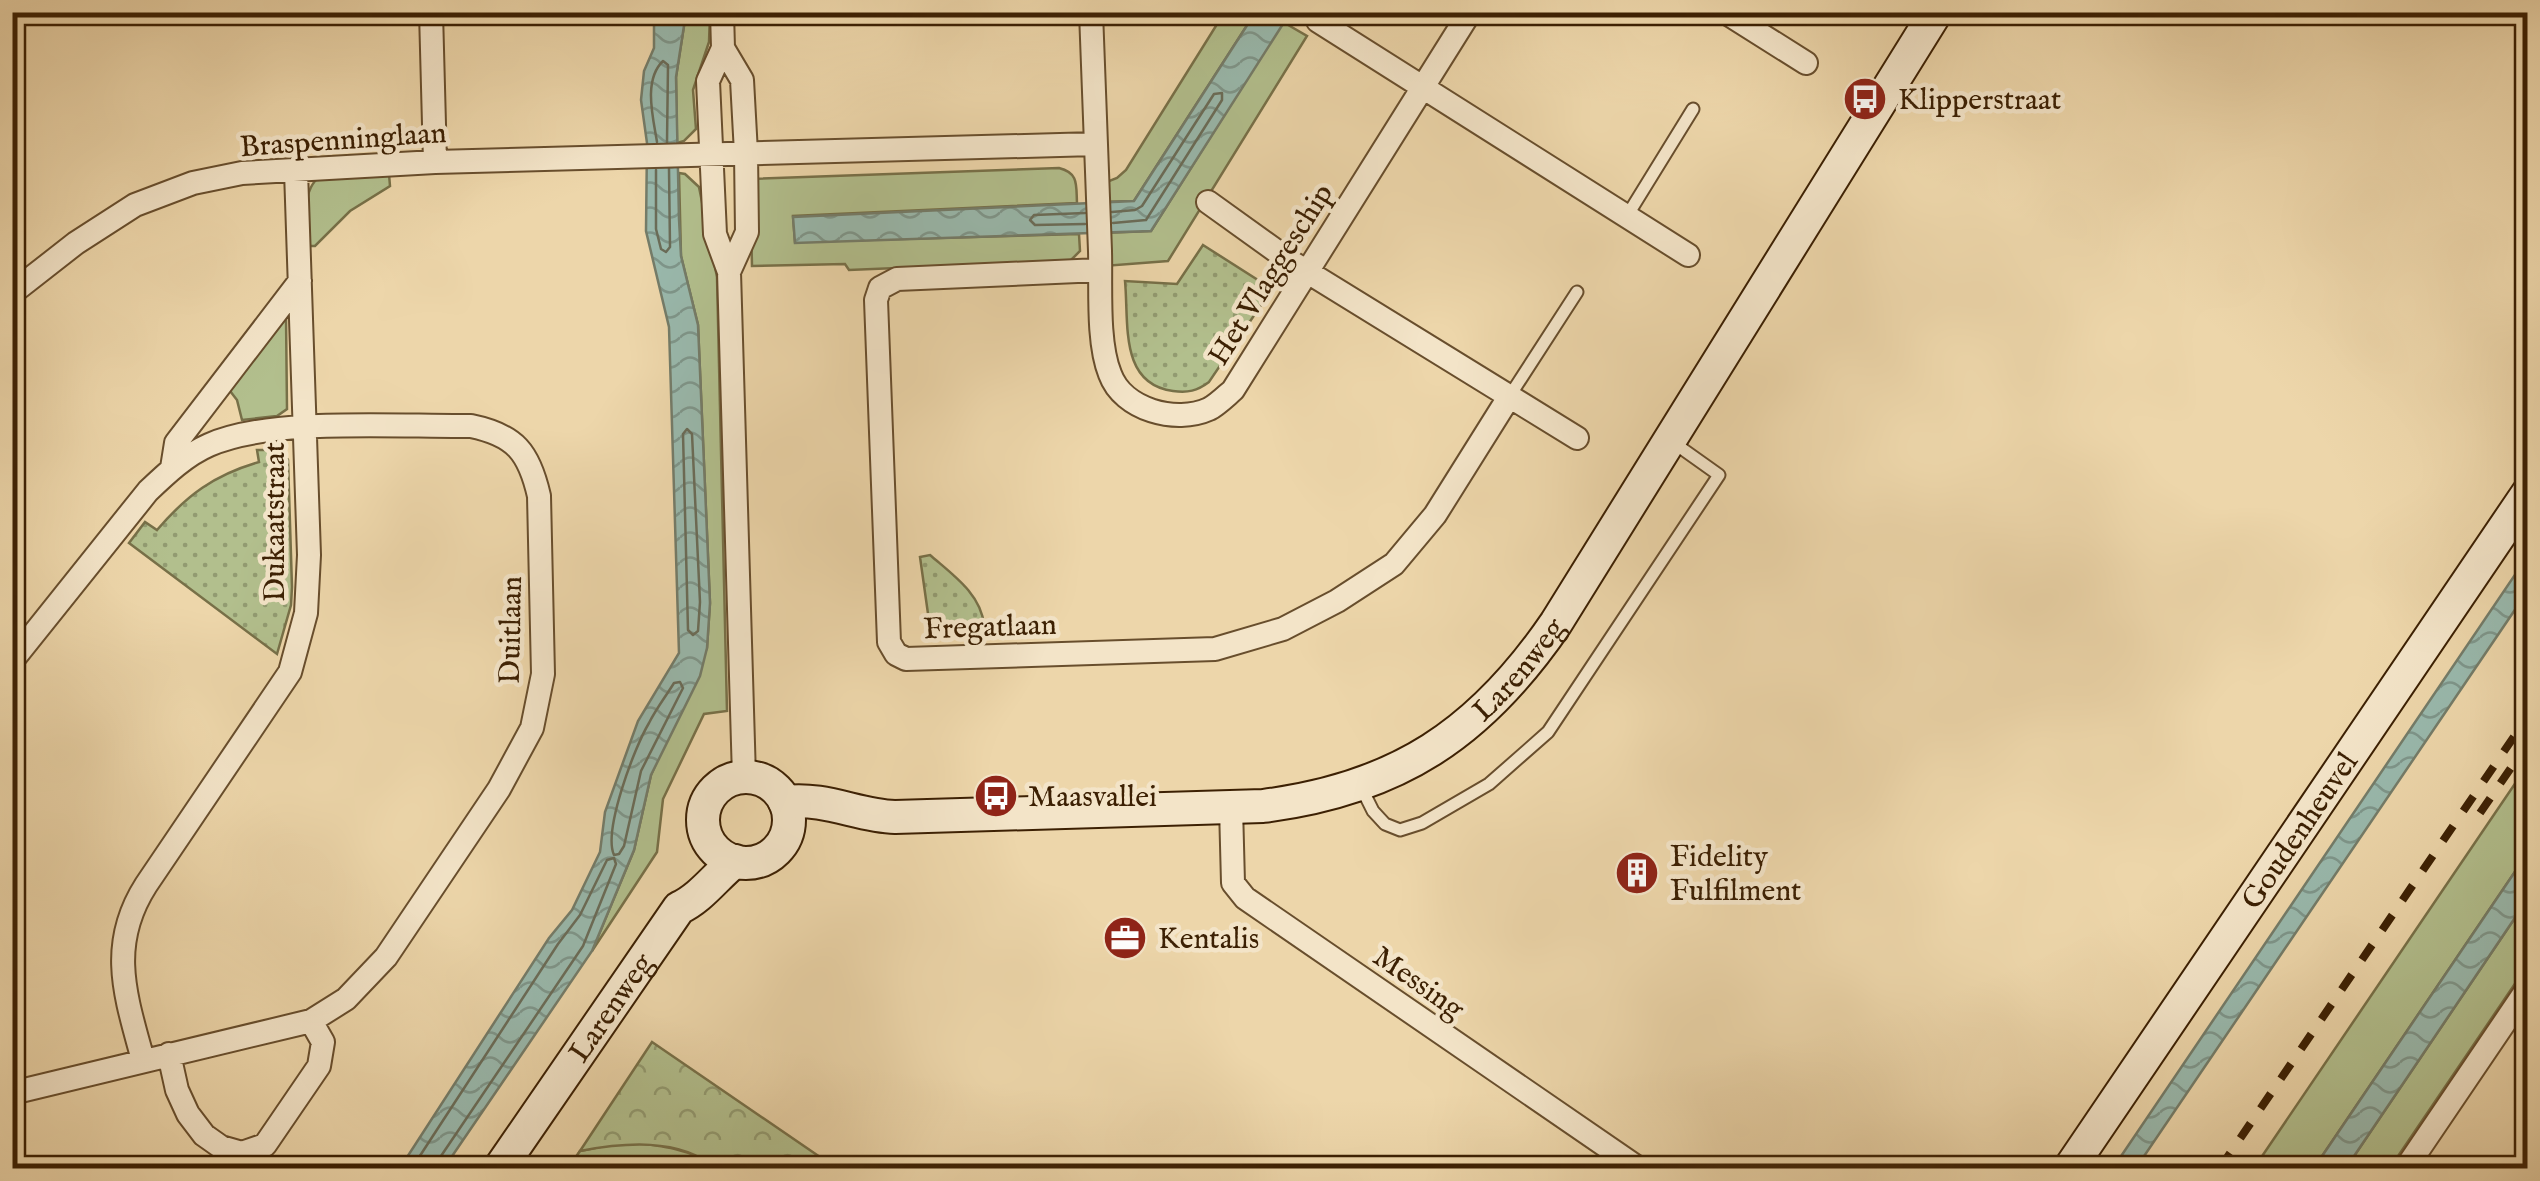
<svg xmlns="http://www.w3.org/2000/svg" width="2540" height="1181" font-family="'IM FELL English',serif">
	<style>
		.grass { fill: #b2bf8d; stroke: #777048; stroke-width: 2.5 }
		.forest { fill: url(#forest-crowns); stroke: #777048; stroke-width: 2.5 }
		.park { fill: url(#park-dots); stroke: #777048; stroke-width: 2.5 }
		.water { fill: url(#water-waves); stroke: #747c69; stroke-width: 2.5 }
		.lines { fill: none; stroke-linecap: round; stroke-linejoin: round }
		.shore { stroke: #6a6c58; stroke-width: 2.5 }
		.lane-casing { stroke: #684e2d; stroke-width: 15 }
		.street-casing { stroke: #684e2d; stroke-width: 26 }
		.secondary-casing { stroke: #3c2003; stroke-width: 36 }
		.lane { stroke: #f3e4c8; stroke-width: 11 }
		.street { stroke: #f3e4c8; stroke-width: 22 }
		.secondary { stroke: #f3e4c8; stroke-width: 32 }
		.rail { stroke: #3c2003; stroke-width: 8; stroke-dasharray: 18 18; stroke-linecap: butt }
		.labels { text-anchor: middle; stroke-width: 9; stroke-linejoin: round; paint-order: stroke }
		.poi-label { font-size: 30px; fill: #3c2003; stroke: #f3e4c8; text-anchor: start }
		.street-label { font-size: 30px; fill: #3c2003; stroke: #f3e4c8 }
	</style>
	<defs>
		<pattern id="forest-crowns" width="20" height="18" patternUnits="userSpaceOnUse" patternTransform="scale(2.5)"><rect width="20" height="18" fill="#b2bf8d"/><path d="M2 6a3 3 0 1 1 6 0M12 15a3 3 0 1 1 6 0" fill="none" stroke="#929b71"/></pattern>
		<pattern id="park-dots" width="8" height="8" patternUnits="userSpaceOnUse" patternTransform="scale(2.5)"><rect width="8" height="8" fill="#b2bf8d"/><path d="M2 2h.1M6 6h.1" fill="none" stroke="#929b71" stroke-width="1.8" stroke-linecap="round"/></pattern>
		<pattern id="water-waves" width="16" height="10" patternUnits="userSpaceOnUse" patternTransform="scale(2.5)"><rect width="16" height="10" fill="#99b9ad"/><path d="M0 5q4-4 8 0t8 0" fill="none" stroke="#7e968b"/></pattern>
	</defs>
	<rect width="100%" height="100%" fill="#edd6aa"/>
	<filter id="stains"><feTurbulence type="fractalNoise" baseFrequency=".002" numOctaves="4"/><feColorMatrix values="0 0 0 0 .2 0 0 0 0 .09 0 0 0 0 .02 0 0 0 .5 -.17"/></filter>
	<radialGradient id="worn" r=".72"><stop offset=".6" stop-color="#630" stop-opacity="0"/><stop offset="1" stop-color="#630" stop-opacity=".3"/></radialGradient>
	<!-- grass -->
	<path class="grass" d="M686,13H710L709,42L693,90L696,129L684,141L677,143L676,77Z
		M1224,13H1255L1134,201L1100,202L1099,185L1117,178L1126,170Z
		M1283,22L1307,36L1168,261L1104,266L1102,233L1151,231Z
		M1059,168C1079,173 1076,185 1077,203L793,216L795,242L1079,234L1080,251L1070,261L849,270L845,264L752,266L750,179Z
		M679,173L685,174L699,187L717,277L727,711L704,714L663,799L657,852L592,951L634,850L651,775L707,648L710,603L698,325L681,256Z
		M389,174L390,186L350,211L315,246H310C305,225 301,188 321,176Z
		M286,316L287,409L277,416L242,420L237,400L227,387Z
		M2527,766V854L2314,1168H2254Z
		M2527,900V966L2390,1168H2346Z
		M625,1142C655,1145 693,1148 715,1168H568L580,1151Z"/>
	<!-- forest -->
	<path class="forest" d="M652,1042L836,1168H715C680,1137 622,1143 580,1151Z"/>
	<!-- park -->
	<path class="park" d="M1203,245L1272,289L1209,382C1197,391 1188,393 1173,391C1119,384 1129,323 1125,281L1177,284Z
		M257,450H281L288,460L292,587L291,605L277,654L129,543L145,522L157,530C187,495 214,475 259,462Z
		M930,555C953,575 981,594 984,625L930,628L920,557Z"/>
	<!-- water -->
	<path class="water" d="M654,13H686L676,77L679,219L681,256L698,325L710,603L707,648L700,676L651,775L634,850L592,951L444,1168H400L549,938L572,910L600,852L605,812L638,721L679,653L669,327L646,231L647,143L641,100L644,71L654,48Z
		M1255,13H1290L1151,231L795,243L793,217L1134,201Z
		M2527,557V592L2136,1168H2113Z
		M2527,854V900L2346,1168H2314Z"/>
	<g class="lines">
		<!-- shore -->
		<path class="shore" d="M657,142C653,117 643,80 663,61L668,65L667,142
			M656,170V229L661,249L666,252L670,247L669,169
			M1112,212L1135,210L1142,206L1214,94L1222,93V100L1146,220L1113,223
			M1085,213L1034,215L1030,220L1035,225L1085,224
			M687,429L692,434L700,602L698,631L693,635L688,630L683,434Z
			M680,682L683,688L641,771L624,846L619,854L614,855C603,831 634,748 649,723C656,709 666,696 674,683Z
			M412,1168L558,944L580,915L607,860L614,858L616,864L583,946L439,1159L437,1168"/>
		<!-- lane casing -->
		<g class="lane-casing">
			<path id="lane" d="M1627,216L1693,109
				M1509,397L1577,292
				M1360,785L1373,811L1385,824L1400,830L1422,823L1489,784L1548,732L1719,475L1674,443"/>
		</g>
		<!-- street casing -->
		<g class="street-casing">
			<path id="street" d="M431,12L435,162
				M722,12L723,48L708,81L715,234L729,272L744,777
				M1091,12C1094,92 1097,172 1100,251C1101,287 1097,342 1110,374C1123,410 1176,424 1209,409C1217,405 1226,396 1233,390L1470,12
				M1725,12L1806,63
				M1318,21L1688,255
				M723,48L742,80L746,153L747,232L729,272
				M1208,202L1293,263L1577,438
				M1100,270L897,279L880,288L876,300L889,642L896,654L906,659L1215,649L1283,629L1337,601L1394,564L1435,515L1509,397
				M12,293L76,243L135,205L193,183L242,173L435,162L1095,144
				M172,468L176,443L300,281
				M12,661L148,491C167,473 186,455 209,445C272,417 400,427 471,426C515,435 529,452 539,496L543,674L532,728L499,789L386,957L346,999L311,1021L12,1093
				M1231,807L1233,883L1245,898L1638,1168
				M169,1054L177,1090L188,1114L204,1135L221,1147L242,1153L265,1145L319,1066L323,1042L311,1021
				M143,1060C126,997 107,946 146,885L290,672L306,613L309,555L296,171
				M2406,1168L2528,988"/>
		</g>
		<!-- secondary casing -->
		<g class="secondary-casing">
			<g id="secondary">
				<circle cx="746" cy="820" r="43"/>
				<path id="s1" d="M785,802C826,797 858,816 895,817L1263,806C1397,789 1480,734 1556,623L1936,12"/>
				<path id="s2" d="M500,1168L679,908C701,898 716,876 735,861"/>
				<path id="s3" d="M2070,1168L2528,493"/>
			</g>
		</g>
		<!-- lane -->
		<use href="#lane" class="lane"/>
		<!-- street -->
		<use href="#street" class="street"/>
		<!-- secondary -->
		<use href="#secondary" class="secondary"/>
		<!-- rail -->
		<path class="rail" d="M2480,813L2528,743
			M2220,1168L2528,716"/>
	</g>
	<!-- icons -->
	<defs>
		<g id="bus-disc" transform="scale(2.25)"><circle r="9.5" fill="#8f2418" stroke="#f3e4c8"/><path d="M-5-6H5V4H4V6H2V4H-2V6H-4V4H-5ZM-3.5-4V0h7V-4ZM-3.5 1.2v1.5H-2V1.2ZM2 1.2v1.5H3.5V1.2Z" fill="#fff"/></g>
		<g id="building-disc" transform="scale(2.25)"><circle r="9.5" fill="#8f2418" stroke="#f3e4c8"/><path d="M-4-6H4V6H1V3H-1V6H-4ZM-2.5-4.3h1.7v1.8h-1.7ZM.8-4.3h1.7v1.8H.8ZM-2.5-1h1.7V.8h-1.7ZM.8-1h1.7V.8H.8Z" fill="#fff"/></g>
		<g id="office-disc" transform="scale(2.25)"><circle r="9.5" fill="#8f2418" stroke="#f3e4c8"/><path d="M-6-3h4V-5.5h4V-3h4V5H-6ZM-1-4.5V-3h2v-1.5ZM-6 0V1H6V0Z" fill="#fff"/></g>
	</defs>
	<g fill-rule="evenodd">
		<use href="#bus-disc" x="1865" y="99"/>
		<use href="#bus-disc" x="996" y="796"/>
		<use href="#building-disc" x="1637" y="873"/>
		<use href="#office-disc" x="1125" y="938"/>
	</g>
	<g class="labels">
		<!-- poi labels -->
		<g class="poi-label">
			<text x="1898" y="109">Klipperstraat</text>
			<text x="1028" y="806">Maasvallei</text>
			<text x="1670" y="866">Fidelity<tspan x="1670" dy="34">Fulfilment</tspan></text>
			<text x="1158" y="948">Kentalis</text>
		</g>
		<!-- street labels -->
		<g class="street-label">
			<text transform="translate(343 139) rotate(-4)" y="10">Braspenninglaan</text>
			<text transform="translate(1270 274) rotate(-58)" y="10">Het Vlaggeschip</text>
			<text transform="translate(274 522) rotate(-90)" y="10">Dukaatstraat</text>
			<text transform="translate(990 626) rotate(-2)" y="10">Fregatlaan</text>
			<text transform="translate(510 630) rotate(-89)" y="10">Duitlaan</text>
			<text dy="10" stroke="none"><textPath href="#s1" startOffset="778">Larenweg</textPath></text>
			<text dy="10" stroke="none"><textPath href="#s3" startOffset="408">Goudenheuvel</textPath></text>
			<text transform="translate(1419 982) rotate(35)" y="10">Messing</text>
			<text dy="10" stroke="none"><textPath href="#s2" startOffset="195">Larenweg</textPath></text>
		</g>
	</g>
	<!-- margin -->
	<rect width="2540" height="1181" fill="none" stroke="#edd6aa" stroke-width="50"/>
	<rect x="15" y="15" width="2510" height="1151" fill="none" stroke="#3c2003" stroke-width="5"/>
	<rect x="25" y="25" width="2490" height="1131" fill="none" stroke="#3c2003" stroke-width="2.5"/>
	<rect width="100%" height="100%" filter="url(#stains)"/>
	<rect width="100%" height="100%" fill="url(#worn)"/>
</svg>
